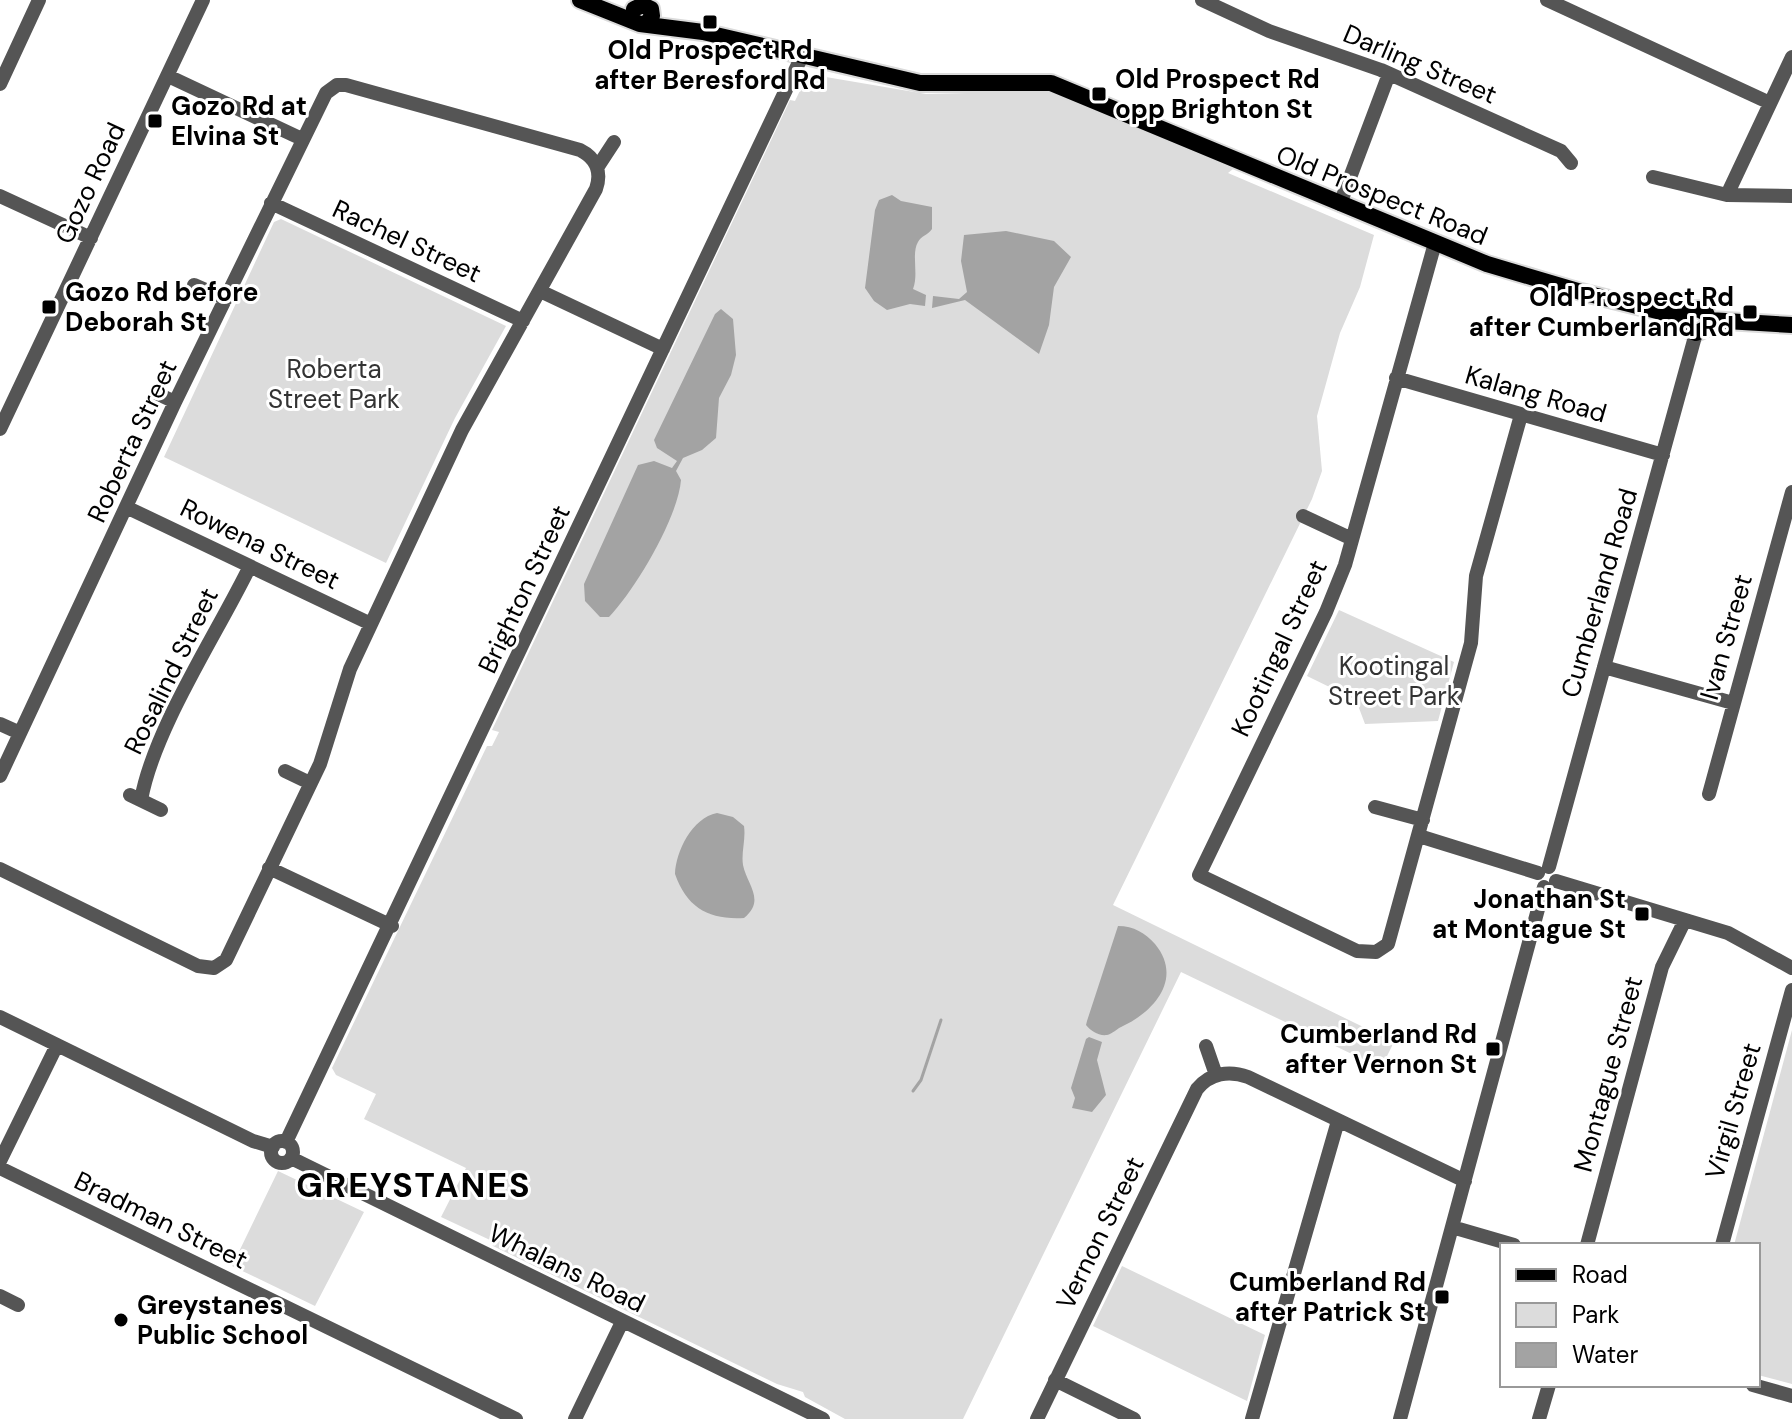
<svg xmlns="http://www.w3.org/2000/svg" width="1792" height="1419" font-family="'DM Sans',sans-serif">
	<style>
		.green { fill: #dcdcdc }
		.water { fill: #a3a3a3 }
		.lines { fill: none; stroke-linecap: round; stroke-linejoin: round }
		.stream { stroke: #a3a3a3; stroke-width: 3 }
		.major-casing { stroke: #dbdbdb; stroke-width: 20 }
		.minor { stroke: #555; stroke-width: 14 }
		.major { stroke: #000; stroke-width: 16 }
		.poi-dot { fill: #000; stroke: #fff; stroke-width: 3 }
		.labels { text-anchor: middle; stroke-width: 6; stroke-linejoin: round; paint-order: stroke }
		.poi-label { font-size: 26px; font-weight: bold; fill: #000; stroke: #fff; text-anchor: start }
		.street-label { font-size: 26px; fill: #000; stroke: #fff }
		.park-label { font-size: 26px; fill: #333; stroke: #fff }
		.district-label { font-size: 34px; font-weight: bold; letter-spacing: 2px; fill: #000; stroke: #fff }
	</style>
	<rect width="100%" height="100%" fill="#fff"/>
	<!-- green -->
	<path class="green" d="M814,75L926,94L1050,91L1233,169L1228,173L1374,235L1360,287L1340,333L1317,416L1322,471L1312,499L1113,905L1394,1042L1381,1068L1181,972L963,1419H845L805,1397L803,1392L777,1384L493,1246L490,1240L441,1217L466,1168L364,1119L376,1094L336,1075L332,1068L487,746H492L499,732L492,730L790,100L795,101L806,78Z
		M281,219L506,326L455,418L386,563L164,457L274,222Z
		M1339,610L1454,662L1438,721L1365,724L1356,700L1307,676Z
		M1792,1030V1384L1758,1375V1245H1734Z
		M278,1171L364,1212L315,1306L232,1266Z
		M1122,1266L1265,1335L1247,1401L1093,1326Z"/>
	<!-- water -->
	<path class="water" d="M892,195L901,201L932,207V229C928,235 921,236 918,242C911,254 919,274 913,289L926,295L925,306L910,304L887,310L874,301L865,288L875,210L879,200Z
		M1006,231L1054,241L1071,257L1054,287L1049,325L1039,354L965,300L932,308L933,296L959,299L967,292L961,261L964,235Z
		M721,309L733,319L736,355L731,375L719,398L716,438L702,450L683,458L676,471L681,480C678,518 635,590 609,617H600L585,601L584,584L638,465L654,461L672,468L677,461L657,448L654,440L715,314Z
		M717,813L733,817L744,826C746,839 741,853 743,865C747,885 766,900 744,918C709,920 687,908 675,874C676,851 692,818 717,813Z
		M1118,926C1134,926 1145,933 1155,944C1183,978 1155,1011 1123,1026C1118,1028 1112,1034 1107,1035C1098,1036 1091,1031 1086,1025L1087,1021Z
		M1089,1037L1102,1042L1097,1060L1106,1095L1092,1112L1072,1108L1075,1098L1071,1088L1086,1039Z"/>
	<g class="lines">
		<!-- stream -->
		<path class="stream" d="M913,1091L921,1080L941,1020"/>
		<!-- major casing -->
		<g class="major-casing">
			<path id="major" d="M580,0L640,24L703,32L920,83H1051L1487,264L1581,292L1685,318
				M634,9L643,5L651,9L652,16L647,23
				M1685,318L1688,330L1696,333L1707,328L1709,320
				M1685,318L1690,310L1698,309L1706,313L1709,320
				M1709,320L1792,325"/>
		</g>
		<!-- minor -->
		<path class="minor" d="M1202,0L1269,31L1381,70L1561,151L1571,163
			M1547,0L1770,103
			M168,76L302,139
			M0,84L39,0
			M597,168L614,142
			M1653,177L1727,195L1792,196
			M1727,195L1792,57
			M0,196L91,238
			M271,203L523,321
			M1340,204L1389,74
			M1435,243L1345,565L1326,612L1199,875L1357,951L1376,952L1388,944L1471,643L1476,576L1521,415
			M194,285L226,299
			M540,291L663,349
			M1396,378L1663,455
			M158,394L175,402
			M0,429L203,0
			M128,508L371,624
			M1303,516L1350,538
			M1604,667L1733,703
			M0,724L20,733
			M285,771L310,783
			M0,776L175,402L326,93L337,85H346L580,150C596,158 602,172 596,189L462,430L350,669L320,764L226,960L214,968L198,966L0,869
			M1709,794L1792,492
			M130,795L161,810
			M141,800C154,728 217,634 250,566
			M1375,807L1423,820
			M1419,836L1538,873
			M1549,867L1696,333
			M269,868L392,926
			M1556,881L1728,933L1792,968
			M0,1017L253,1141L273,1147
			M1206,1046L1216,1075
			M271 1152a11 11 0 1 1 22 0a11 11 0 1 1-22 0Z
			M286,1142L802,56
			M291,1158L823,1419
			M0,1161L57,1045
			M0,1168L516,1419
			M1452,1227L1514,1245
			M1587,1245L1662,967L1685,920
			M1722,1245L1792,990
			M0,1296L18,1305
			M1055,1380L1134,1419
			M1753,1385L1792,1396
			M575,1419L622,1322
			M1037,1419L1197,1089C1210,1073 1229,1070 1248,1077L1465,1181
			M1252,1419L1338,1121
			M1400,1419L1544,887
			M1539,1419L1549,1385"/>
		<!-- major -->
		<use href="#major" class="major"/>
	</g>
	<!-- markers -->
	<g class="poi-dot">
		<rect x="702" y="14" width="16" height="16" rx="4"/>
		<rect x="1091" y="86" width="16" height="16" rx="4"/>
		<rect x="147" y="113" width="16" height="16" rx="4"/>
		<rect x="41" y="299" width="16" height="16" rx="4"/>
		<rect x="1742" y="304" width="16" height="16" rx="4"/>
		<rect x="1634" y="906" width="16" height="16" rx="4"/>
		<rect x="1485" y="1041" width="16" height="16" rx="4"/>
		<rect x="1434" y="1289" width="16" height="16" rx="4"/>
		<circle cx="121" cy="1320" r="8"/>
	</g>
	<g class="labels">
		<!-- poi labels -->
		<g class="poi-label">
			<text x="710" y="59" text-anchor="middle">Old Prospect Rd<tspan x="710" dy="30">after Beresford Rd</tspan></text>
			<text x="1115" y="88">Old Prospect Rd<tspan x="1115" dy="30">opp Brighton St</tspan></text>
			<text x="171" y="115">Gozo Rd at<tspan x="171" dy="30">Elvina St</tspan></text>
			<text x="65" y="301">Gozo Rd before<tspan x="65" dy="30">Deborah St</tspan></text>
			<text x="1734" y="306" text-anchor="end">Old Prospect Rd<tspan x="1734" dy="30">after Cumberland Rd</tspan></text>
			<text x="1626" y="908" text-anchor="end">Jonathan St<tspan x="1626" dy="30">at Montague St</tspan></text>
			<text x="1477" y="1043" text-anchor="end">Cumberland Rd<tspan x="1477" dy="30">after Vernon St</tspan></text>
			<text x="1426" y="1291" text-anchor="end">Cumberland Rd<tspan x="1426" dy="30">after Patrick St</tspan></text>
			<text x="137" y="1314">Greystanes<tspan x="137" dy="30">Public School</tspan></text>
		</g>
		<!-- street labels -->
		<g class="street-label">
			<text transform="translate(1420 64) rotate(23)" y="9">Darling Street</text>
			<text transform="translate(90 183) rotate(-65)" y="9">Gozo Road</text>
			<text transform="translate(1382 195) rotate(22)" y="9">Old Prospect Road</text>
			<text transform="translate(407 241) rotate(25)" y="9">Rachel Street</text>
			<text transform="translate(1536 394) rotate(16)" y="9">Kalang Road</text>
			<text transform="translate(132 441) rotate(-65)" y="9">Roberta Street</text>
			<text transform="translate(260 544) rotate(26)" y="9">Rowena Street</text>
			<text transform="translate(524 589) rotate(-65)" y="9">Brighton Street</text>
			<text transform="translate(1599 593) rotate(-74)" y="9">Cumberland Road</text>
			<text transform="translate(1726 637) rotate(-74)" y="9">Ivan Street</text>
			<text transform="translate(1279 648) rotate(-65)" y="9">Kootingal Street</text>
			<text transform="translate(171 671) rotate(-64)" y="9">Rosalind Street</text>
			<text transform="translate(1608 1074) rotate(-75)" y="9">Montague Street</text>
			<text transform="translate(1733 1111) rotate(-74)" y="9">Virgil Street</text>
			<text transform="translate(161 1220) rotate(26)" y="9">Bradman Street</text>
			<text transform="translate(1100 1233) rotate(-64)" y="9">Vernon Street</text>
			<text transform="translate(567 1268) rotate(26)" y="9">Whalans Road</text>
		</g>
		<!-- park labels -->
		<g class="park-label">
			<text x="334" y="378">Roberta<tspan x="334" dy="30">Street Park</tspan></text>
			<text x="1394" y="675">Kootingal<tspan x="1394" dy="30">Street Park</tspan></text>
		</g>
		<!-- district labels -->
		<g class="district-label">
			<text x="414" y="1197">GREYSTANES</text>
		</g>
	</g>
	<!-- legend -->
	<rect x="1500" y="1243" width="260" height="144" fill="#ffffff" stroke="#999999" stroke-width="2"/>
	<rect x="1516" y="1269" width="40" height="12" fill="#000000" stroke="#999999" stroke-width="2"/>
	<text x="1572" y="1283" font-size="24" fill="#000000">Road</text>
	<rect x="1516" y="1303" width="40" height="24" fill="#dcdcdc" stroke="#999999" stroke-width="2"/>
	<text x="1572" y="1323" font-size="24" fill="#000000">Park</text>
	<rect x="1516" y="1343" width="40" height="24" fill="#a3a3a3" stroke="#999999" stroke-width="2"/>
	<text x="1572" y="1363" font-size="24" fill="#000000">Water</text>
</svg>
